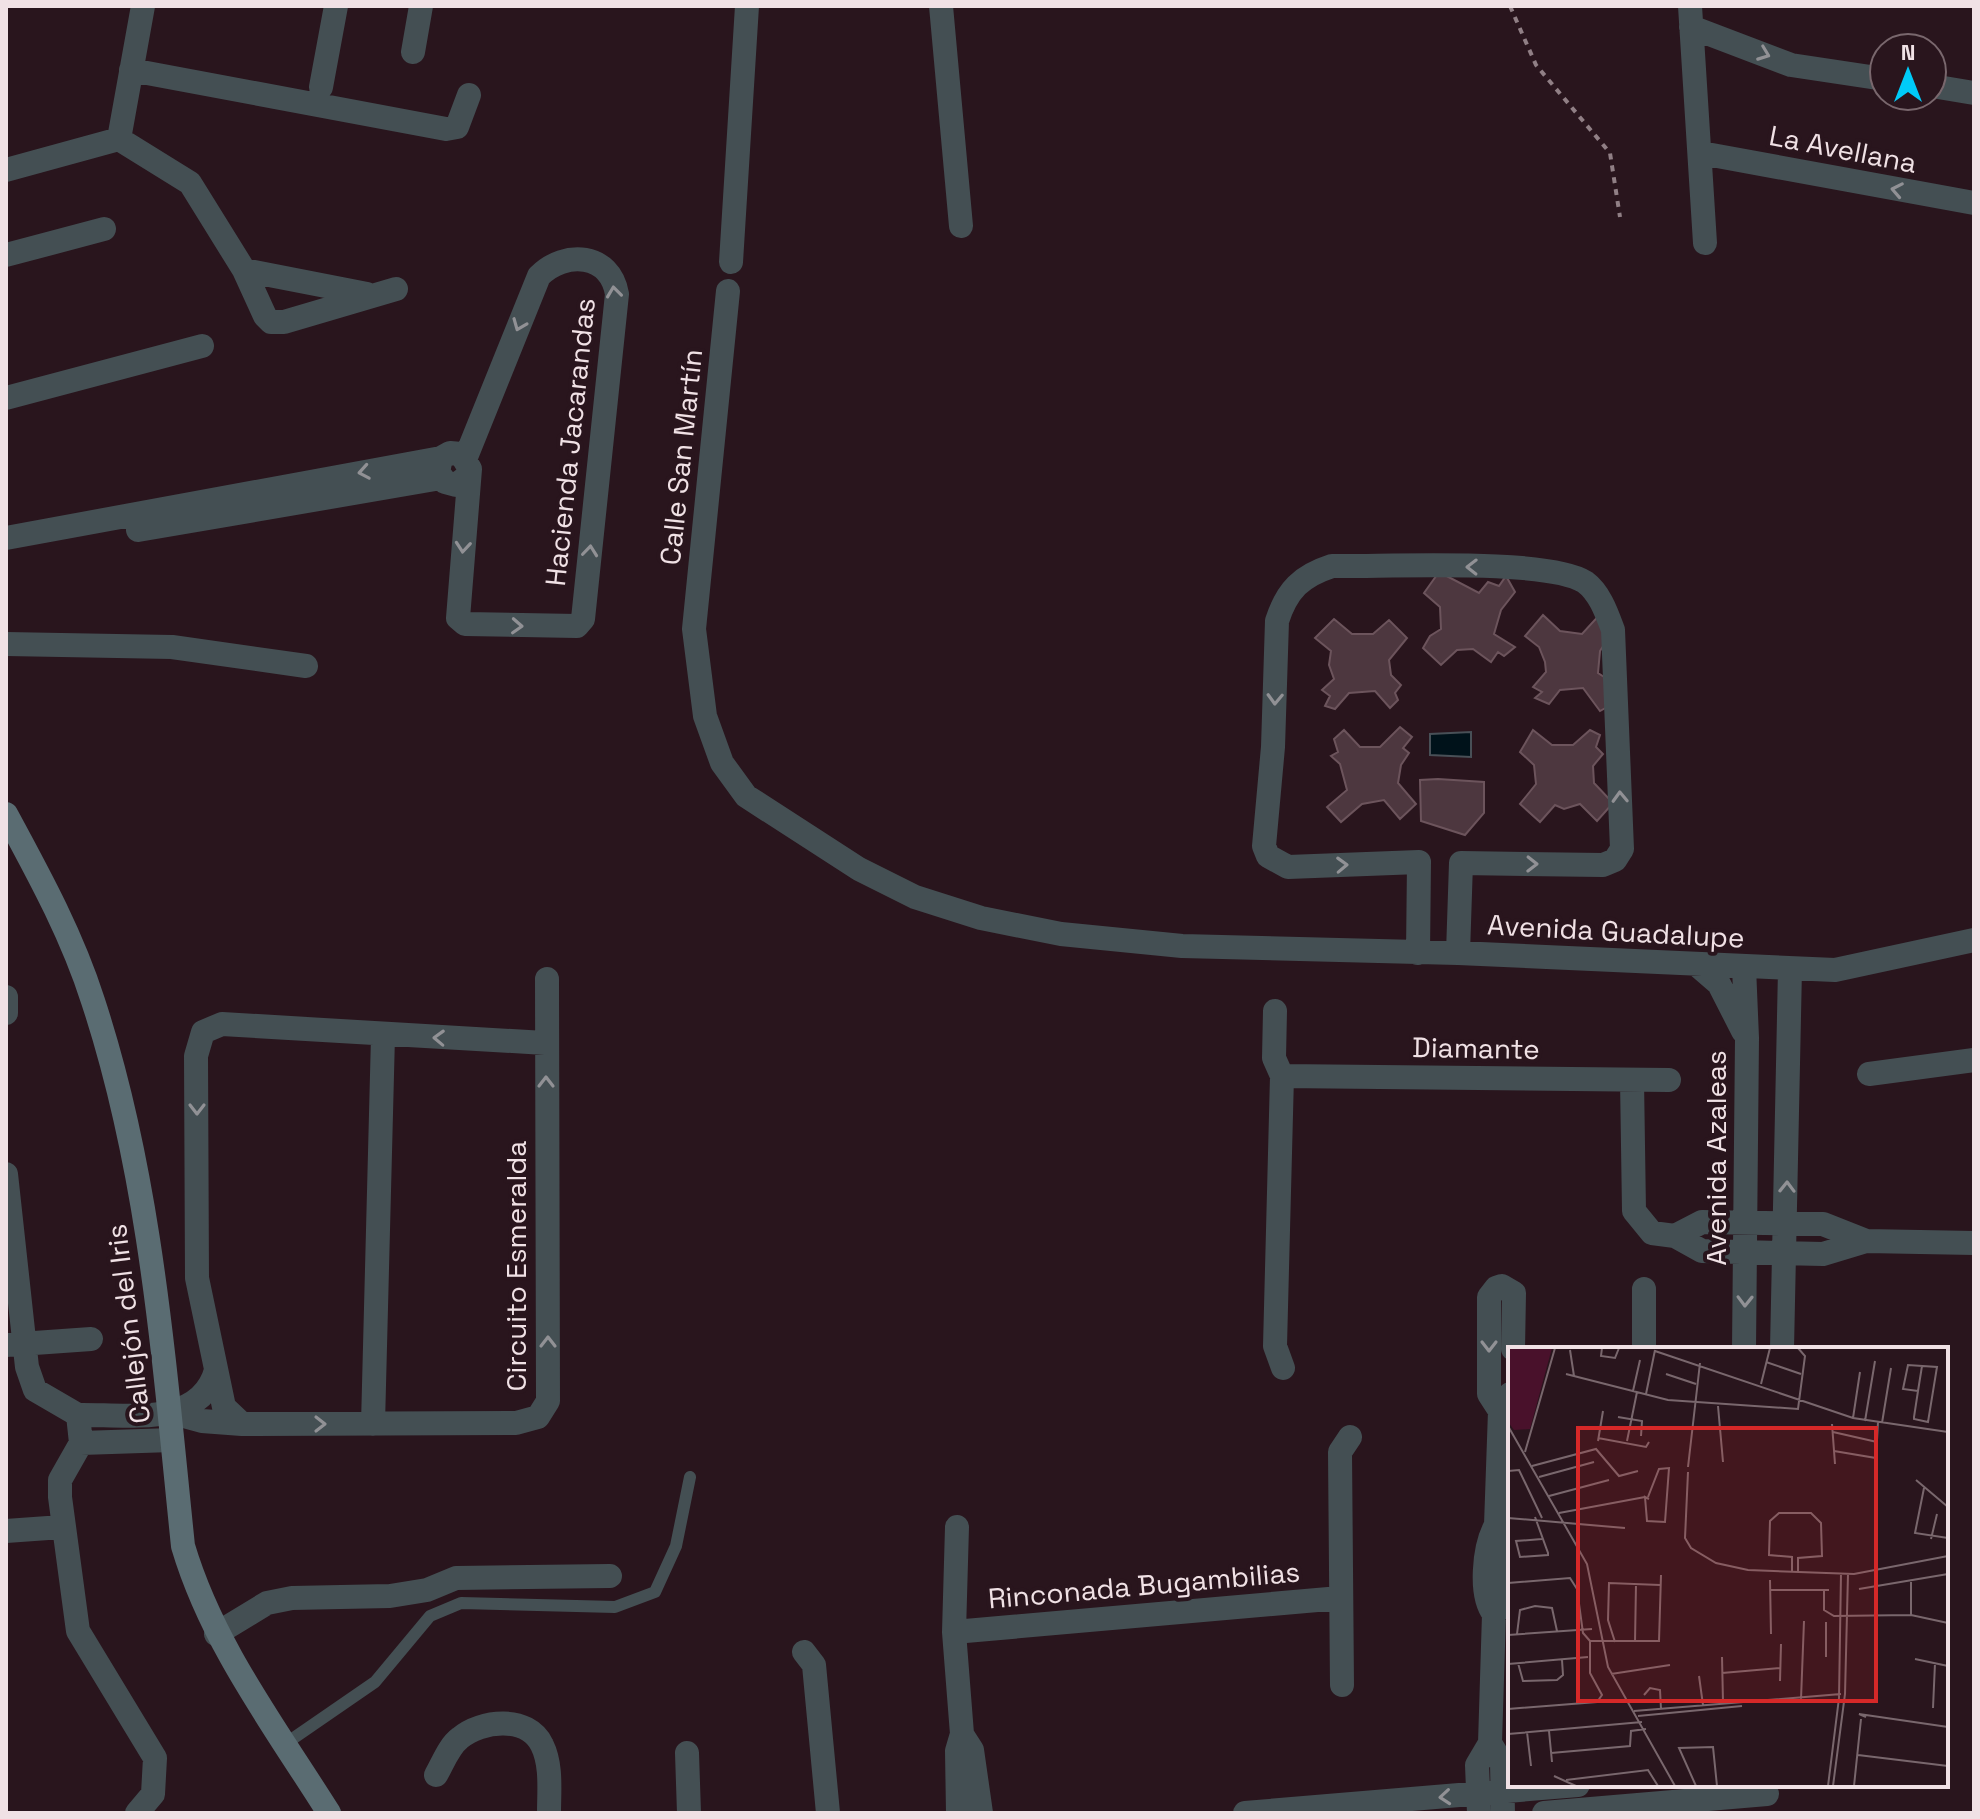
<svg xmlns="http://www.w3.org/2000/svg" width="1980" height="1819" font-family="'Space Grotesk',sans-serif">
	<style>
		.water { fill: #00121a; stroke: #485057; stroke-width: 2 }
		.building { fill: #4d373f; stroke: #6c545c; stroke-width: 2 }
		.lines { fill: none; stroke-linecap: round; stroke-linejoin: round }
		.path { stroke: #907f85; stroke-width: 4; stroke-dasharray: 6 6; stroke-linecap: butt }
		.lane { stroke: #444f53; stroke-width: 12 }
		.street { stroke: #444f53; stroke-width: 24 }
		.secondary { stroke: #5a6c72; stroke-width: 24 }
		.oneway { stroke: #919195 }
		.labels { text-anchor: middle; stroke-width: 8; stroke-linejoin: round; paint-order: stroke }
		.street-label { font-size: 28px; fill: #f0e1e5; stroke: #29151d }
		.inset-road { fill: none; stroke: #79676d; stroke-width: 2 }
		.view { fill: #d62828; fill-opacity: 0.15; stroke: #d62828; stroke-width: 4 }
		.inset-edge { fill: none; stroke: #f0e1e5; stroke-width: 4 }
	</style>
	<rect width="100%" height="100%" fill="#29151d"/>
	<!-- water -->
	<path class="water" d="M1471,732V757L1430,755V734Z"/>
	<!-- building -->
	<path class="building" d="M1439,572L1479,593L1488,582L1499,586L1506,576L1515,592L1501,610L1494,634L1515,647L1504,656L1498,652L1491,662L1473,649L1457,650L1441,665L1423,648L1430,636L1441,629L1440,607L1424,593Z
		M1603,611L1612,632L1600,651L1598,673L1615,684L1616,702L1600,711L1583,688L1560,690L1549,704L1535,698L1542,692L1533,687L1546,672L1545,662L1539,647L1525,636L1543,615L1560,631L1582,634Z
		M1334,619L1352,634H1373L1389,620L1407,638L1389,660L1391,675L1401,685L1395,693L1398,700L1390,708L1375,691L1349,693L1335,709L1325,706L1330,696L1322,690L1334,679L1329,665L1331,651L1315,638Z
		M1400,727L1412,737L1403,748L1409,753L1401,765L1398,783L1416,804L1400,819L1384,800L1362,804L1341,822L1327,807L1347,790L1340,764L1331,756L1338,752L1334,739L1344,730L1360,747H1380Z
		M1533,730L1552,745H1573L1590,730L1600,735L1596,747L1603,754L1593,766L1594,783L1613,803L1597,821L1580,804L1564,809L1555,805L1540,822L1520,804L1536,784L1534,765L1520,752Z
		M1438,779L1484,782V813L1465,835L1421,821L1420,780Z"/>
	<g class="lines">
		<!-- path -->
		<path class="path" d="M1510,6L1536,65L1610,153L1620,217"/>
		<!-- lane -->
		<path class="lane" d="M285,1744L375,1682L430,1616L461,1603L615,1607L655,1592L676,1546L690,1477"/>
		<!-- street -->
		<path class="street" d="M941,6L961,226
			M1690,6L1705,243
			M1691,27L1791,65L1884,79
			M413,52L421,6
			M131,70L446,129L457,127L469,95
			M1932,86L1974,93
			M321,87L336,6
			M119,139L190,183L244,270L265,316L271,322H284L396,289
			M119,139L143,6
			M1701,153L1974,203
			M6,170L119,139
			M6,255L104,229
			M731,262L747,6
			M244,270L367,294
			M728,291L694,629L705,716L722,763L746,796L859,869L915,897L981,918L1061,934L1182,946L1458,953L1835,970L1974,940
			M6,398L202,346
			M466,457L539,276C565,250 610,253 617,294L583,619L577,626L465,624L458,618L470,469L461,454L450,453L441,458L438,472L445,482L456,485L469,475
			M138,530L441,478
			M6,538L441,458
			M6,644L172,647L306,666
			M1418,953L1419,862L1288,867L1268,856L1264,846L1273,747L1277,621C1287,590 1301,576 1332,566C1384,567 1548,558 1585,582C1600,593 1607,614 1613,630L1622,849L1615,860L1603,865L1461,863L1458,953
			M1697,965L1719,984L1743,1031
			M1744,967L1747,1038L1744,1349
			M6,997V1013
			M1275,1011L1274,1058L1282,1076L1275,1346L1283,1368
			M1869,1074L1974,1060
			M1282,1076L1669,1080
			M1632,1080L1634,1211L1652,1233L1675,1236L1702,1251L1823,1254L1866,1241L1974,1243
			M6,1174L27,1367L35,1390L78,1415L81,1443L60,1480V1497L78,1631L155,1758L153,1794L137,1813
			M1675,1236L1702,1222L1823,1224L1866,1241
			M1644,1289V1349
			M6,1345L91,1339
			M1782,1349L1790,969
			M1500,1411L1489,1394V1297L1496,1288L1502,1286L1514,1293L1513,1349
			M169,1412L202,1421L242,1424L516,1423L538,1417L548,1401L547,979
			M78,1415C125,1414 201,1428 216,1370
			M242,1424L224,1407L197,1278L196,1056L203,1032L222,1024L545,1043
			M373,1424L383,1036
			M81,1443L172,1440
			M957,1527L954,1632L962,1734L957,1751L958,1813
			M6,1531L62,1527
			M1494,1614L1504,1604L1505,1537L1496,1525
			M954,1632L1340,1598
			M216,1634L267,1603L292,1598L390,1596L427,1590L456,1578L610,1576
			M804,1652L814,1665L828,1813
			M1342,1685L1340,1452L1350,1437
			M963,1736L972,1750L981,1813
			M1490,1743L1502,1763L1503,1813
			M687,1753L689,1813
			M436,1775C443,1763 449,1746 460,1738C481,1720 528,1715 542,1745C552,1765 549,1791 549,1813
			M1245,1813L1578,1785
			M1479,1813L1477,1765L1490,1743L1494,1614C1479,1595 1484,1546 1496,1525L1500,1411L1510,1394
			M1544,1813L1767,1794"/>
		<!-- secondary -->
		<path class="secondary" d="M6,814C39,875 72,935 93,1001C151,1177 164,1363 183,1546C212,1644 275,1727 329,1813"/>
	</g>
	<!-- one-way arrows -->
	<defs><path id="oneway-chevron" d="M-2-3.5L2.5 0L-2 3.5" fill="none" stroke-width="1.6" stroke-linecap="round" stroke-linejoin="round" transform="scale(2)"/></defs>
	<g class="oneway">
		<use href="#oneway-chevron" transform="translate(1764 54) rotate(21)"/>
		<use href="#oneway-chevron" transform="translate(1897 190) rotate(-169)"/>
		<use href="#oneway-chevron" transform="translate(614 292) rotate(-97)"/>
		<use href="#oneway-chevron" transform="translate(519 325) rotate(112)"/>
		<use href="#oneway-chevron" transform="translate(364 472) rotate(170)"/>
		<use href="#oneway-chevron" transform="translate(463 547) rotate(95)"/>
		<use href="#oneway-chevron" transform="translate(590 551) rotate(-84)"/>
		<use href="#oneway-chevron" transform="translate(1472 567) rotate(-179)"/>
		<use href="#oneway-chevron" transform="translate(517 626) rotate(3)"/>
		<use href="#oneway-chevron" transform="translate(1275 699) rotate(92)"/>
		<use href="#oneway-chevron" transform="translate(1620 797) rotate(-92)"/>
		<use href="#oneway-chevron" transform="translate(1532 864) rotate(1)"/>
		<use href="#oneway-chevron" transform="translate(1342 865) rotate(-2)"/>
		<use href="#oneway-chevron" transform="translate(439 1038) rotate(-178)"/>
		<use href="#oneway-chevron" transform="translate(546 1082) rotate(-90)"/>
		<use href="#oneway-chevron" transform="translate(197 1109) rotate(90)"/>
		<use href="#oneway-chevron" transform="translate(1787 1187) rotate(-89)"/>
		<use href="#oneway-chevron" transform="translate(1745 1301) rotate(91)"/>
		<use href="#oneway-chevron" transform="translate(548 1342) rotate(-90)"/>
		<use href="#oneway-chevron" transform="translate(1489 1346) rotate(90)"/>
		<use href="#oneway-chevron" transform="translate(320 1424)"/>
		<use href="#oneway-chevron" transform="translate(1445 1797) rotate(175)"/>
	</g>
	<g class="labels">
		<!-- street labels -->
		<g class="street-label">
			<text transform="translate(1843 149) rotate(11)" y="10">La Avellana</text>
			<text transform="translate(570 442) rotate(-84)" y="10">Hacienda Jacarandas</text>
			<text transform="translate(681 457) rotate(-84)" y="10">Calle San Martín</text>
			<text transform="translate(1616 931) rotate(3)" y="10">Avenida Guadalupe</text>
			<text transform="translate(1476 1048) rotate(1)" y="10">Diamante</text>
			<text transform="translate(1716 1158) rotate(-90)" y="10">Avenida Azaleas</text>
			<text transform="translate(516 1266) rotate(-90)" y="10">Circuito Esmeralda</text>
			<text transform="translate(128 1324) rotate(-97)" y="10">Callejón del Iris</text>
			<text transform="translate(1144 1585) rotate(-5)" y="10">Rinconada Bugambilias</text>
		</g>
	</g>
	<!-- overview -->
	<g transform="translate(1508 1347)">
		<rect width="440" height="440" fill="#29151d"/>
		<path d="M0,1H44L22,82L6,83L0,75Z" fill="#49112b"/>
		<path class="inset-road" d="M94,1L93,9L107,11L111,1M62,3L66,29M147,4L345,71L440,85M258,15L293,27M58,27L160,53L290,62L297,9L290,1M158,27L188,37M253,37L262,1M125,44L132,13M410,44L395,42L400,18L429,20L420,75L406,72V70L410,44L414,19M138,47L147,3M210,59L215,115M110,70L134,74L133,89M345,71L352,25M357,74L367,14M374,76L383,21M324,77L327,117M0,79L79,217L100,320L167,439M325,85L369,95M90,91L138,100L141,95M90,94L95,64M119,94L129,45M326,104L368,111L370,75M17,105L47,1M24,119L88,102L111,129L130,124M180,120L192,16M0,124L11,123L34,171M180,125L177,191L183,201L208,216L240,223L346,227L440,209M31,130L86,115M408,133L440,160M416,141L407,186L440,191M41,149L101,133M140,150L151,122L161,121L157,175L139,174L137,150L141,152M51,166L137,150M27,170L40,206V208L12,210L8,194L34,192M0,171L117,181M423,192L429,167M284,224V210L261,208L262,174L271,166H303L313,176L314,209L290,211V224M262,233L263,287M0,236L62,231L69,242L75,286L82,294V326L94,348L89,355L0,362M351,242L440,227M263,243H321M316,243V263L326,269L403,268L440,276M403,268V233M318,275V310M9,287L12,263L27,259L44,261L49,284M0,288L84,282M82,294H151L153,228M107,295L100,273L101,236L152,238M127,295L128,237M214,310L215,355M407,312L440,319M10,316L15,334L49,333L55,328L54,313M0,317L80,310M214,326L272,321M103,327L162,318M191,329L195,358M272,334L273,297M136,348L142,341L152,343L153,362M293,352L296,274M425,361L427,316M126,364L333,347M130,369L234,359M358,370L351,367L440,380M41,384L44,415M19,385L23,419M0,387L134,375M43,406L122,399L123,384L138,382M350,408L440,419M46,429L68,439M58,433L140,423L150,439M188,439L171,401L205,400L209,439M320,439L331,351L333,226M325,439L337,347L340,227M346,439L353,372"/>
		<path class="view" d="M70,81H368V354H70Z"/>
		<rect width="440" height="440" class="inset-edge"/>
	</g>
	<!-- border -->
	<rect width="1980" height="1819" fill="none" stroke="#f0e1e5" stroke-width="16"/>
	<!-- north arrow -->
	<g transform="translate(1908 72)"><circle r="38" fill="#29151d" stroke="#79676d" stroke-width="2"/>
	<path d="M0-6L14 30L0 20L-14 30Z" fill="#00cbf8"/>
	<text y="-12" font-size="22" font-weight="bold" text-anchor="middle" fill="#f0e1e5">N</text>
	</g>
</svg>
